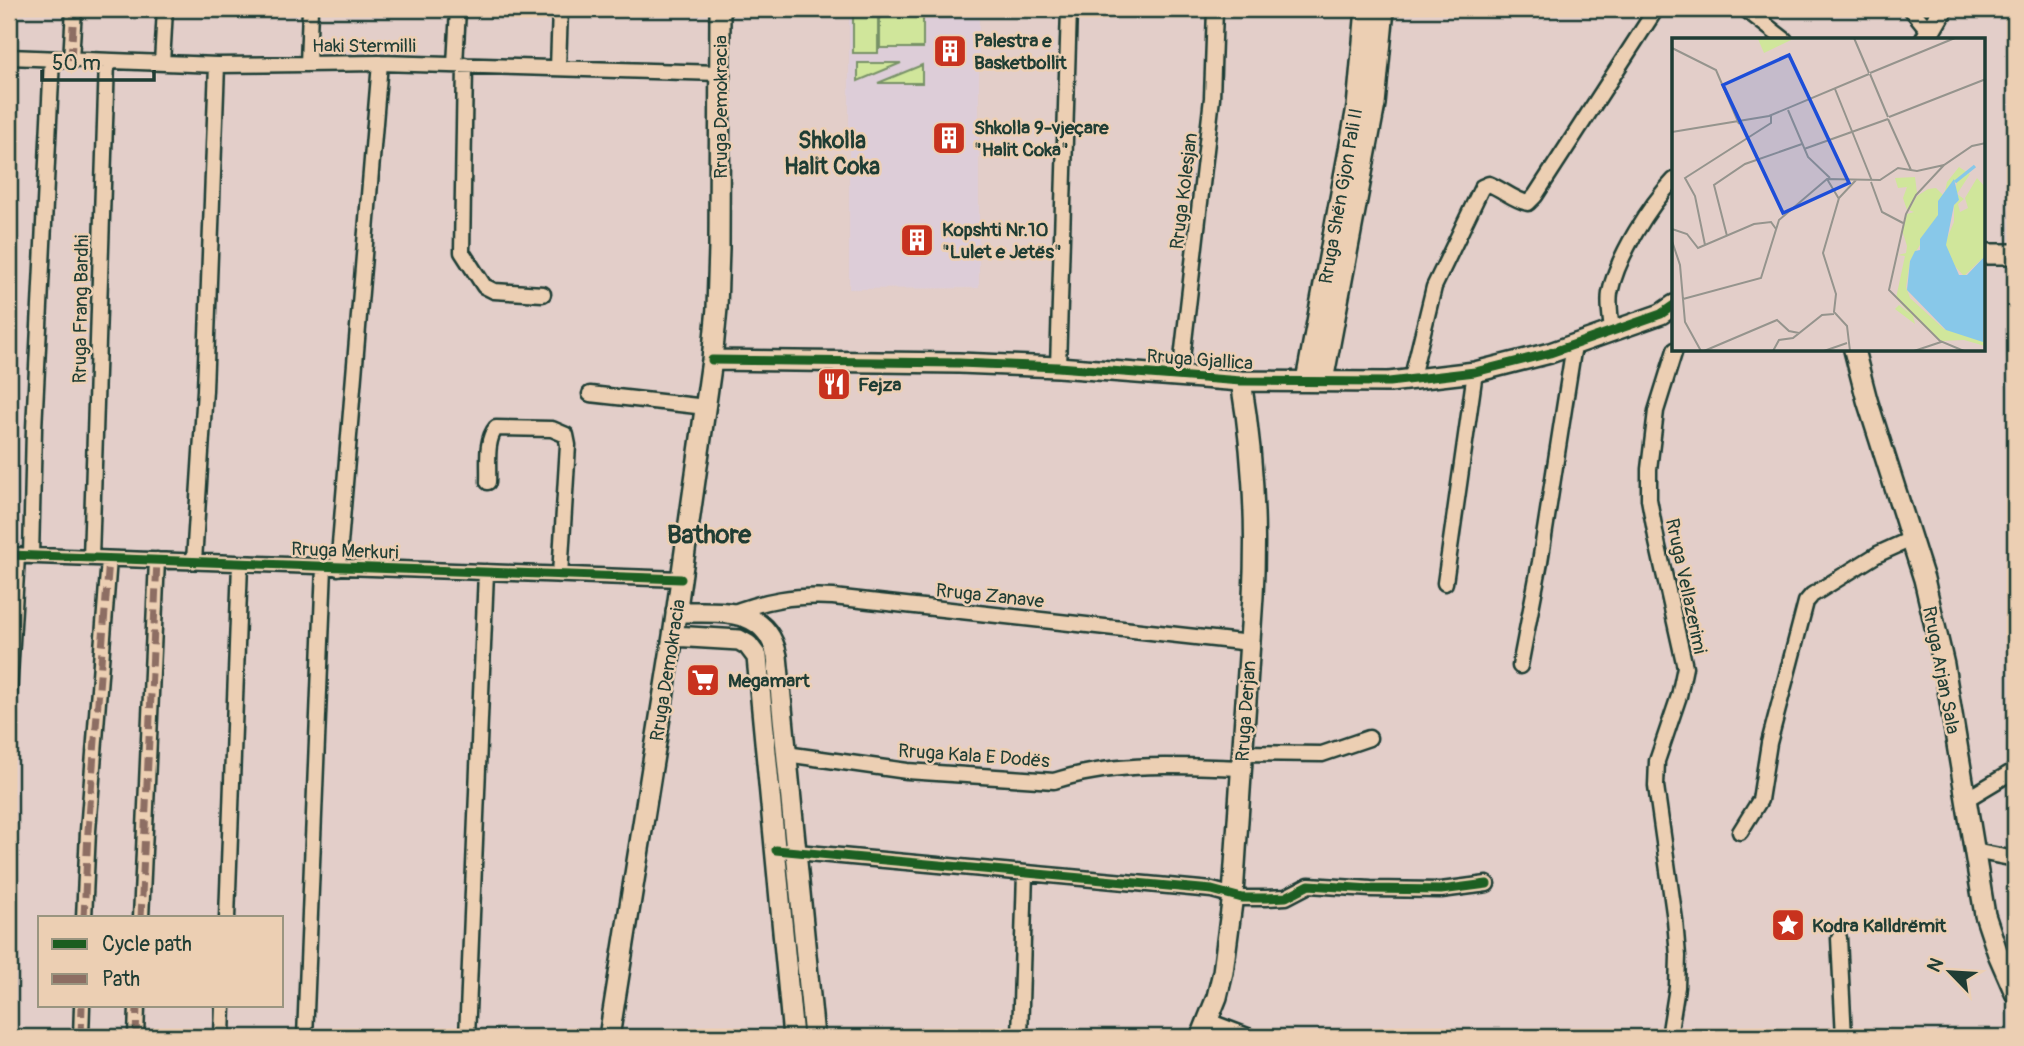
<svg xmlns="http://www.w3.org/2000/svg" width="2024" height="1046" font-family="Pangolin,sans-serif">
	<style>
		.built { fill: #ddcdd8 }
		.green { fill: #d0e69b; stroke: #789268; stroke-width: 2 }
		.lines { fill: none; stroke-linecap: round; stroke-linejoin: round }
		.street-casing { stroke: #1f3d34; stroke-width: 19 }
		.secondary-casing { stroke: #1f3d34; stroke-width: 24 }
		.street { stroke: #eccfb3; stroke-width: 14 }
		.secondary { stroke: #eccfb3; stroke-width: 19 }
		.quiet { stroke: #8d6e63; stroke-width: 7; stroke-dasharray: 14 7; stroke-linecap: butt }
		.cycleway-casing { stroke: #eccfb3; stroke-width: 13 }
		.cycleway { stroke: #1b5e20; stroke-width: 9 }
		.labels { text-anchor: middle; stroke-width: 5; stroke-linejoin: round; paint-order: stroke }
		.poi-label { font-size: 19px; font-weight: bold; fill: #1f3d34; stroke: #eccfb3; text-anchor: start }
		.street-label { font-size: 19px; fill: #1f3d34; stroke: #eccfb3 }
		.quarter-label { font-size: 23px; font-weight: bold; fill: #1f3d34; stroke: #eccfb3 }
		.district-label { font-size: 26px; font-weight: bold; fill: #1f3d34; stroke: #eccfb3 }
		.inset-river { fill: none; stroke: #88c8e9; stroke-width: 3.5 }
		.inset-road { fill: none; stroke: #95948d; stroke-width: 2 }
		.view { fill: #1d4ed8; fill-opacity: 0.15; stroke: #1d4ed8; stroke-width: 3.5 }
		.inset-edge { fill: none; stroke: #1f3d34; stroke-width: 3.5 }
	</style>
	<rect width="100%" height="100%" fill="#e3cec9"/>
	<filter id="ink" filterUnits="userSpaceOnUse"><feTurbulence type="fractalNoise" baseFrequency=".0143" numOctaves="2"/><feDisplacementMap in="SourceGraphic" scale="14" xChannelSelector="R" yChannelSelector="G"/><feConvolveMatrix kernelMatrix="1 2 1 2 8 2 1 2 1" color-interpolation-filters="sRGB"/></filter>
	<g filter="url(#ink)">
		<!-- built -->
		<path class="built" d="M849,9H979V288L849,289Z"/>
		<!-- green -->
		<path class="green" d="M853,9H878V53H853Z
			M880,9H923V48H880Z
			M858,63H901L858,81Z
			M922,65V83H878Z
			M756,631L766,643L789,841L782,842L752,638Z
			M791,867L808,1037H801L783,868Z"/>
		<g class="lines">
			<!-- street casing -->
			<g class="street-casing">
				<path id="street" d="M1745,9L1785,40
					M1911,9L1929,31
					M9,57L217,65L380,63L719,73
					M71,60L74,9
					M162,63L165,9
					M308,64L310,9
					M455,65L458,9
					M465,65L462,252L484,286L494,291L543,294
					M558,68L560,9
					M1612,331C1611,319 1608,305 1610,293C1617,257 1649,206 1674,180
					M1058,367L1069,9
					M1180,376L1212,98L1215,9
					M1411,381L1434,287L1482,187L1489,184C1502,189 1514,200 1528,203L1535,196L1656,9
					M590,394L706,407
					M488,482C489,465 485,441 496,428L552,429L566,435L568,445L560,575
					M9,555L681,579
					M31,556L34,429L52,59
					M91,558L107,61
					M194,561L205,390L217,65
					M338,568L380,63
					M1445,583L1475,372
					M729,614C766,600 793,595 833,597L1250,643
					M1520,666L1540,562L1574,345
					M9,694L17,556
					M1242,753L1322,754L1369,738
					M786,754L907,771L1054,781C1114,761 1180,766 1241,768
					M1965,800L2015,770
					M1740,832L1760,800L1769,743L1806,602L1812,595L1878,554L1909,540
					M1974,851L2015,859
					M797,852L1212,890L1242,898H1266L1286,897L1309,885L1371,889L1441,890L1487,884
					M84,918L88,831L109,559
					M141,918L157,560
					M227,918L240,564
					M1839,938L1844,1037
					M1208,1021L1250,1037
					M81,1037L82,1006
					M136,1037L137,1006
					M222,1037L223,1006
					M305,1037L324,567
					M467,1037L486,572
					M1020,1037L1025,873
					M1669,1037L1677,987L1678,956L1675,920L1656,786L1657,761L1679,696L1685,667L1657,542L1649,499V469L1656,411L1675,350"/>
			</g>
			<!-- secondary casing -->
			<g class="secondary-casing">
				<path id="secondary" d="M1925,40L1943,9
					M1984,254H2015
					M1854,350L1867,400L1924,579L1944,665L1985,915L1998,954L2015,993
					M712,360L959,363L1058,367L1241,381L1389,382L1475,372L1550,353L1661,314L1674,305
					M1306,381L1357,107L1366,9
					M1323,381L1375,104L1384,9
					M676,612C718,613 766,604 777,656L814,1037
					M673,636L739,640L748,645L757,657L793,1037
					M609,1037L673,636L712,360L717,308L719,248L720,9
					M1201,1037L1217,997L1223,972L1233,895L1253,596C1257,524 1253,452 1241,381"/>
			</g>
			<!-- street -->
			<use href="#street" class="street"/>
			<!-- secondary -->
			<use href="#secondary" class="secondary"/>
			<!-- quiet -->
			<path class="quiet" d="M71,60L74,9
				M84,918L88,831L109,559
				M141,918L157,560
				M81,1037L82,1006
				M136,1037L137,1006"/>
			<!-- cycleway casing -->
			<g class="cycleway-casing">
				<path id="cycleway" d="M712,360L959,363L1058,367L1241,381L1389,382L1475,372L1550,353L1661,314L1674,305
					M9,555L681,579
					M776,850L1212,890L1242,898H1266L1286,897L1309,885L1371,889L1441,890L1487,884"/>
			</g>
			<!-- cycleway -->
			<use href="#cycleway" class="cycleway"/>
		</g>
	</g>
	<!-- icons -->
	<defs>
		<g id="building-square" transform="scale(1.75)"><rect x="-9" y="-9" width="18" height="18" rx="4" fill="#c8321e" stroke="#eccfb3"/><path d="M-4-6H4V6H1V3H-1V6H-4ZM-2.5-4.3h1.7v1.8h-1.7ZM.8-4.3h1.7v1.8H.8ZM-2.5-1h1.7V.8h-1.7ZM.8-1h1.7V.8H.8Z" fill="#fff"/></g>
		<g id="restaurant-square" transform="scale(1.75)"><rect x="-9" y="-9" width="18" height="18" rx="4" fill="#c8321e" stroke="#eccfb3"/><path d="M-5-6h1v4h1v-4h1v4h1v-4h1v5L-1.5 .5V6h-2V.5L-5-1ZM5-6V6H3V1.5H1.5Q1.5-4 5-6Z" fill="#fff"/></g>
		<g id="supermarket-square" transform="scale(1.75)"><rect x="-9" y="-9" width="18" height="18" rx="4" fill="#c8321e" stroke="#eccfb3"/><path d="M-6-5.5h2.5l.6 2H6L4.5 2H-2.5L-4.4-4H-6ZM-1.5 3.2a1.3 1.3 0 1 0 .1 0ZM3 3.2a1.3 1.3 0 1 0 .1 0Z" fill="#fff"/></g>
		<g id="sight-square" transform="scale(1.75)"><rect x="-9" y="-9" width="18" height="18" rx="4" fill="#c8321e" stroke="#eccfb3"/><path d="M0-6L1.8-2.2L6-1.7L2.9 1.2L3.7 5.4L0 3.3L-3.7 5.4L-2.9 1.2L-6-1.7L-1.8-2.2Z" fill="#fff"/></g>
	</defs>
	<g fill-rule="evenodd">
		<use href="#building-square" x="950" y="51"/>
		<use href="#building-square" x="949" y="138"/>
		<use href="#building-square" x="917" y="240"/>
		<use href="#restaurant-square" x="834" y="384"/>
		<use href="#supermarket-square" x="703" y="680"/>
		<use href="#sight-square" x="1788" y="925"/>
	</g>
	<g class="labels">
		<!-- poi labels -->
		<g class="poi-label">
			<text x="974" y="47">Palestra e<tspan x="974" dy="22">Basketbollit</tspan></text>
			<text x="974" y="134">Shkolla 9-vjeçare<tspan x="974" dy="22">"Halit Coka"</tspan></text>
			<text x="942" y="236">Kopshti Nr.10<tspan x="942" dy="22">"Lulet e Jetës"</tspan></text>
			<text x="858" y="391">Fejza</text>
			<text x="728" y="687">Megamart</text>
			<text x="1812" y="932">Kodra Kalldrëmit</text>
		</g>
		<!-- street labels -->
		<g class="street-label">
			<text x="364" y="52">Haki Stermilli</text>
			<text transform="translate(720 107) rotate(-90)" y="7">Rruga Demokracia</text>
			<text transform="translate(1183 191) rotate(-83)" y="7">Rruga Kolesjan</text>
			<text transform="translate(1340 196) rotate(-80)" y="7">Rruga Shën Gjon Pali II</text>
			<text transform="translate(80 309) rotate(-89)" y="7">Rruga Frang Bardhi</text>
			<text transform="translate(1200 359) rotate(4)" y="7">Rruga Gjallica</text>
			<text transform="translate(345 550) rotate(2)" y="7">Rruga Merkuri</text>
			<text transform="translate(1687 586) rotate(78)" y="7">Rruga Vellazerimi</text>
			<text transform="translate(990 595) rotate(6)" y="7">Rruga Zanave</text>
			<text transform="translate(667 670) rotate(-81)" y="7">Rruga Demokracia</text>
			<text transform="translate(1942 670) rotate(79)" y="7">Rruga Arjan Sala</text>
			<text transform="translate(1245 711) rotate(-86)" y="7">Rruga Derjan</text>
			<text transform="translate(974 755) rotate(4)" y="7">Rruga Kala E Dodës</text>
		</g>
		<!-- quarter labels -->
		<g class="quarter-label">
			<text x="832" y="148">Shkolla<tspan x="832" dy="26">Halit Coka</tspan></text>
		</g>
		<!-- district labels -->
		<g class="district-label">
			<text x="709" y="543">Bathore</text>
		</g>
	</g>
	<!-- overview -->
	<g transform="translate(1672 38)">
		<rect width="313" height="313" fill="#e3cec9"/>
		<path d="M86,1L118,0L119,2L92,15ZM287,129L298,136L285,156L292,161L286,166L288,174L296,170L293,160L305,140L313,149V218L292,238L279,224L273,205L282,184V167L287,162L283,153L285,145L283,144L272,159L266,163V178L238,223L234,249L238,260L272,291L313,303V308L292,302L269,303L241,278L243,286L223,271L227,267L238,276L224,260L233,218L226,217L234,215L235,208L230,192L235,176L242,174L237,172L245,158L256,151L264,150L272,158L275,144ZM243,139L245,155L235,172L231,160L235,149L226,150L223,140Z" fill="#d0e69b"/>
		<path d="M282,141L287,162L282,167L274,207L287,237H295L313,218L311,304L274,292L235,252L238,223L243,213L248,212V201L266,177V163Z" fill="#88c8e9"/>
		<path class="inset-river" d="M283,144L303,128"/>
		<path class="inset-road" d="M182,0L197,35M0,10L44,32L67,86M198,35L283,0M198,36L216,79M163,51L200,143M116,72L136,119L158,140M217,79L314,41M216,81L239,132M0,94L97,78L197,36M132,111L216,81M272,127L244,157L234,176L217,252L268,303L292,313M155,141L167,161M199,144L210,174L231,185M0,191L15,196L26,210L82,186L99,184L104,191M55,198L42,147L73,126L130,106M0,203L8,227L13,284L29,313M33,207L23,158L13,140L99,85V77M11,261L89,240L107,182L155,141L208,142L226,130L245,133L272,127L300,108L314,105M32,313L105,282L117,293L127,295M101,313L107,302L121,300L150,277L162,276M152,313L175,305M178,313L175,288L162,274L164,256L151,215L167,160L184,142M242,313L269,304"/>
		<path class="view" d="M117,17L177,145L111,175L51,47Z"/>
		<rect width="313" height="313" class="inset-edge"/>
	</g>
	<!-- margin -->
	<rect width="2024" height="1046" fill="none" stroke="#eccfb3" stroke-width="35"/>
	<rect x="18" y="18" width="1989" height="1011" fill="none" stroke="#1f3d34" stroke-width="2.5" filter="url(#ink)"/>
	<!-- legend -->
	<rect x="38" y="916" width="245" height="91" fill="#eccfb3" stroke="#9a9580" stroke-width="2"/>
	<rect x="52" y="939" width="35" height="10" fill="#1b5e20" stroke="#9a9580" stroke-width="2"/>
	<text x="102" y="951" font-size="21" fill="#1f3d34">Cycle path</text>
	<rect x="52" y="974" width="35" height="10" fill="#8d6e63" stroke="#9a9580" stroke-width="2"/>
	<text x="102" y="986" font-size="21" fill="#1f3d34">Path</text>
	<!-- north arrow -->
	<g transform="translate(1950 972) rotate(295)" stroke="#eccfb3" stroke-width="5" paint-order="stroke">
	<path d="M0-5L12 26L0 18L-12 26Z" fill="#1f3d34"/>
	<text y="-10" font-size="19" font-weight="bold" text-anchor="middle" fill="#1f3d34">N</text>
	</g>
	<!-- scale -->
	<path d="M42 70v10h112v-10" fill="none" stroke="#1f3d34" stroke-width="3.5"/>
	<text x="52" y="70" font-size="21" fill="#1f3d34" stroke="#eccfb3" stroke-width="5" paint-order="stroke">50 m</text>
</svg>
